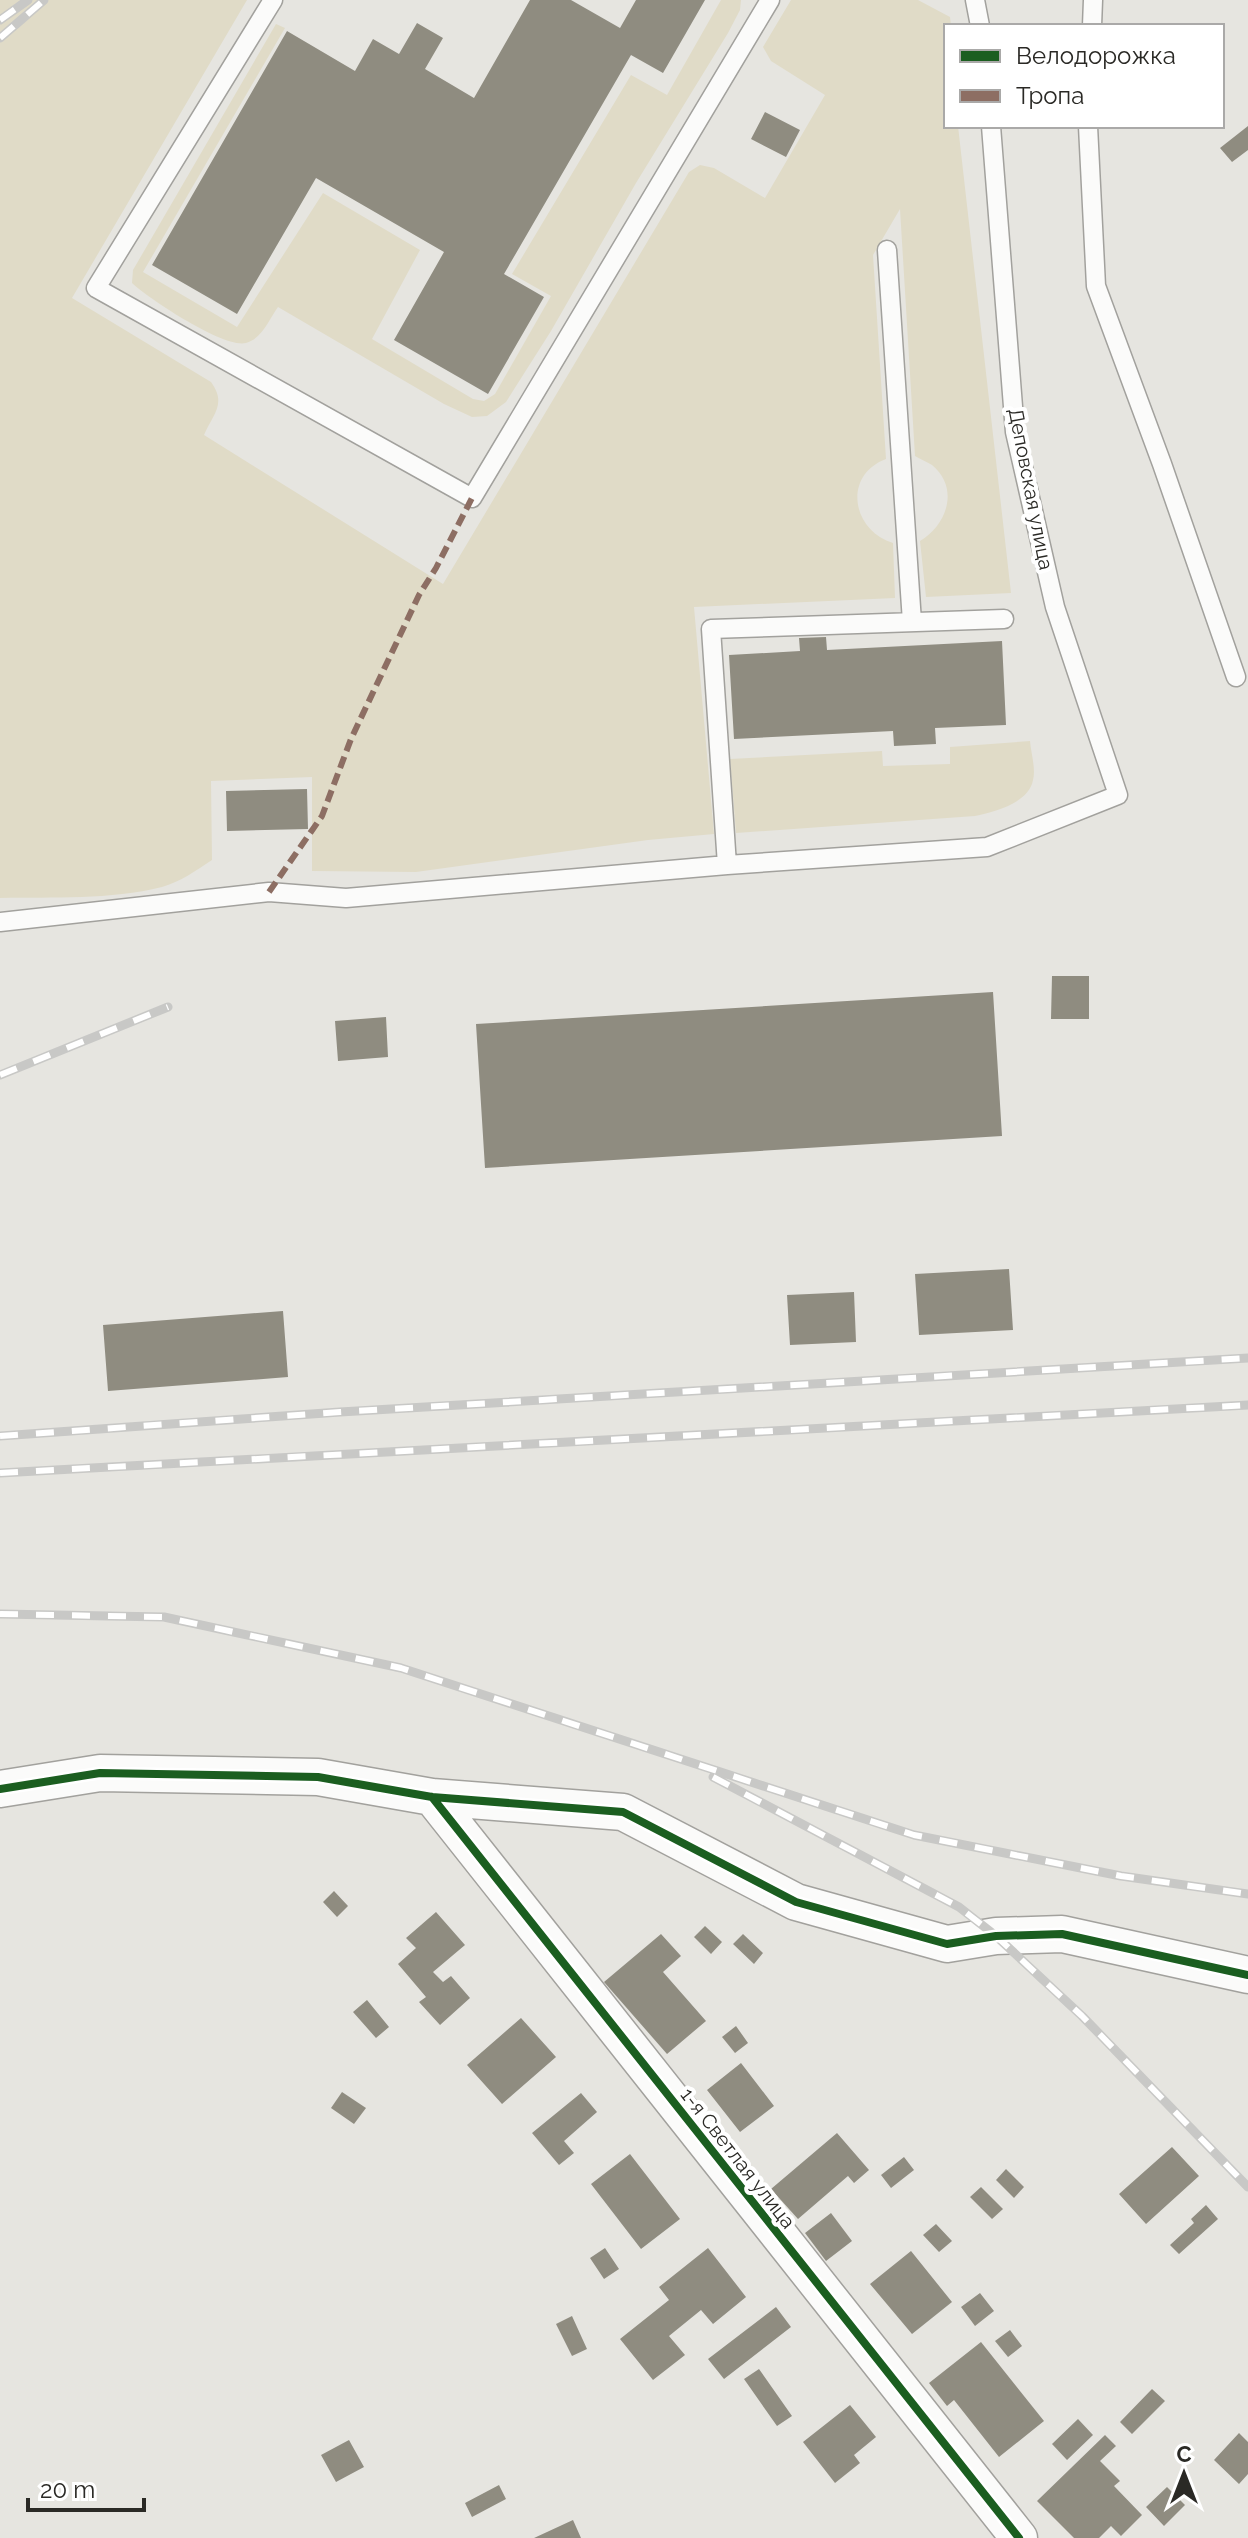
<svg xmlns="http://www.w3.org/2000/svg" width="1248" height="2538" font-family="Raleway,sans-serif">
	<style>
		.green { fill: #e0dbc7 }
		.building { fill: #8f8c80 }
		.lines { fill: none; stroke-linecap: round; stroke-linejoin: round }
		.service-casing { stroke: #a2a19d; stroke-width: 21 }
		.minor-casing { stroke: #a2a19d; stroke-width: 39 }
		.service { stroke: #fbfbfa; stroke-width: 18 }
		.minor { stroke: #fbfbfa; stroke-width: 36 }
		.rail-casing { stroke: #c8c8c6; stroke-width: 9 }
		.rail { stroke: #fff; stroke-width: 6; stroke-dasharray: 18; stroke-linecap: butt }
		.quiet { stroke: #8d6e63; stroke-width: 6; stroke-dasharray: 12 6; stroke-linecap: butt }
		.cycleway-casing { stroke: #fff; stroke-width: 13 }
		.cycleway { stroke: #1b5e20; stroke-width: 8 }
		.labels { text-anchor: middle; stroke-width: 8; stroke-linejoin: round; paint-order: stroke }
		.street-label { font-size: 20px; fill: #2a2925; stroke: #fff }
	</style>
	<rect width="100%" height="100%" fill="#e6e5e0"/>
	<!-- green -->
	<path class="green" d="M0,0H247L72,298L211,382C227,404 213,414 204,435L443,584L689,172L700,165L714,168L765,198L825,95L771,61L763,47L791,0H918L950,17L951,26H946V126H958L1011,593L926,597L920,541C947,525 960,488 932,465C927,462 920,459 915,456L900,209L873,255L886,459C843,475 851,530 893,543L895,598L694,607L714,834L648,840L416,872L312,871V777L211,781L212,860C197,870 180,882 162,887C110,900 54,897 0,898Z
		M721,0H741L740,10L728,33L636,183L551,331L506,402L487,416L472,417L444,404L278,307C269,319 263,338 246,343C225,349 149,299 132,283L133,270L276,24L285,28L143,272L237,327L323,193L420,250L372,339L473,399L484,401L495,394L551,296L512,274L631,75L667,95Z
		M1030,741C1031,753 1036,769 1033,780C1029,803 994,812 975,816L736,833L730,759L882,751L883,766L950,764V747Z"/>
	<!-- building -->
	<path class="building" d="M530,0H571L620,28L636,0H705L663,73L631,55L504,274L544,297L488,394L394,340L444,252L316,178L237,314L152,265L287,31L355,71L373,39L399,54L417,23L443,38L425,69L474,98Z
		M765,112L800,130L786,157L751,139Z
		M1248,126V150L1232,162L1220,148Z
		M826,637L827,650L1002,641L1006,725L935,728L936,744L894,746L893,731L734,739L729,655L800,651L799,638Z
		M307,789L308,829L227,831L226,791Z
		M1052,976H1089V1019H1051Z
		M993,992L1002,1136L485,1168L476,1024Z
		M386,1017L388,1057L338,1061L335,1021Z
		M1009,1269L1013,1330L919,1335L915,1274Z
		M854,1292L856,1342L790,1345L787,1295Z
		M283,1311L288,1377L108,1391L103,1325Z
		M334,1891L348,1906L337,1917L323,1902Z
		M436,1912L465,1945L433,1972L443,1982L451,1976L470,1998L440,2025L419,2002L426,1997L398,1964L416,1948L406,1938Z
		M705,1926L722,1942L711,1954L694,1937Z
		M661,1934L681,1956L663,1972L706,2021L667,2054L604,1982Z
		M743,1934L763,1953L754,1964L733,1944Z
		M367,2000L389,2027L376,2038L353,2012Z
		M521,2018L556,2057L502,2104L467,2065Z
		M736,2026L748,2043L735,2053L722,2037Z
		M741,2063L774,2106L740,2132L707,2090Z
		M342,2092L366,2108L354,2124L331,2108Z
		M581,2093L597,2112L564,2141L574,2153L559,2165L532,2133Z
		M837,2133L869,2170L854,2183L848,2176L798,2219L771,2189Z
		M1172,2147L1199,2176L1146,2224L1119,2194Z
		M630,2154L680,2219L641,2249L591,2184Z
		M904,2157L914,2170L891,2188L881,2175Z
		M1006,2169L1024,2187L1014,2198L996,2180Z
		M981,2187L1003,2209L992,2219L970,2197Z
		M1206,2205L1218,2219L1179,2254L1170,2245L1194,2223L1191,2219Z
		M831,2213L852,2241L826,2261L805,2233Z
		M936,2224L952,2241L939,2252L923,2235Z
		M605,2248L619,2269L604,2279L590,2258Z
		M708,2248L746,2297L713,2324L701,2310L669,2336L685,2355L653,2380L620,2339L669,2300L659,2287Z
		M911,2251L952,2302L912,2334L870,2284Z
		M980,2293L994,2311L975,2326L961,2307Z
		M776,2307L791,2327L724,2379L708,2359Z
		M572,2316L587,2349L572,2356L556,2324Z
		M1010,2330L1022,2346L1008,2357L995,2341Z
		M981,2342L1044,2421L999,2457L954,2400L947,2406L929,2383Z
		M759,2369L792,2416L777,2426L744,2379Z
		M1152,2389L1165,2401L1132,2434L1120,2422Z
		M850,2405L876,2437L854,2455L860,2463L835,2483L803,2442Z
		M1078,2419L1093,2435L1067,2460L1052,2444Z
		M1239,2433L1248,2442V2474L1239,2484L1214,2460Z
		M1105,2435L1116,2446L1100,2461L1120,2481L1114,2486L1142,2515L1121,2536L1111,2526L1099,2538H1074L1037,2501Z
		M349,2440L364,2467L336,2482L321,2455Z
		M499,2485L506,2499L472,2517L465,2503Z
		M1167,2487L1185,2505L1164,2526L1146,2507Z
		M573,2520L581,2538H534Z"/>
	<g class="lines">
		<!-- service casing -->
		<g class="service-casing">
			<path id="service" d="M273,0L96,288L472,498L770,0
				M975,0L980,26
				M1092,26L1093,0
				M1088,126L1096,286L1162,464L1236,677
				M887,250L912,622
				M727,865L711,629L1004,619
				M0,922L269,892L346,898L727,865L987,847L1118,795L1055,607L1015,432L991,126"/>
		</g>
		<!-- minor casing -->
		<g class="minor-casing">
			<path id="minor" d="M0,1789L100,1773L318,1777L432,1797L623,1812L796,1902L947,1944L996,1936L1062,1934L1248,1975
				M432,1797L1019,2538"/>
		</g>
		<!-- service -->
		<use href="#service" class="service"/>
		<!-- minor -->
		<use href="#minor" class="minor"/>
		<!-- rail casing -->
		<g class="rail-casing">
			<path id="rail" d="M0,20L28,0
				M0,38L44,0
				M0,1075L168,1007
				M0,1436L340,1412L1248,1358
				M0,1473L1248,1405
				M0,1614L164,1617L401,1668L914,1835L1121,1876L1248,1894
				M713,1777L959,1907L996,1936L1082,2016L1248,2187"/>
		</g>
		<!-- rail -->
		<use href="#rail" class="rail"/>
		<!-- quiet -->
		<path class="quiet" d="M269,892L322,816L351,739L419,595L436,568L472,498"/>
		<!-- cycleway casing -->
		<g class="cycleway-casing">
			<path id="cycleway" d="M0,1789L100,1773L318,1777L432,1797L623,1812L796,1902L947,1944L996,1936L1062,1934L1248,1975
				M432,1797L1019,2538"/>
		</g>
		<!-- cycleway -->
		<use href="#cycleway" class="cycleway"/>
	</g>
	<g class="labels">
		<!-- street labels -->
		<g class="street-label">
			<text transform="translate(1031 489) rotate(79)" y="7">Деповская улица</text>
			<text transform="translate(738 2158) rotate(52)" y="7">1-я Светлая улица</text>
		</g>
	</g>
	<!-- legend -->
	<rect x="944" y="24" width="280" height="104" fill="#ffffff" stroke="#aaa9a8" stroke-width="2"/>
	<rect x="960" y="50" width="40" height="12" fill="#1b5e20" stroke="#aaa9a8" stroke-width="2"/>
	<text x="1016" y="64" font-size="24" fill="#2a2925">Велодорожка</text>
	<rect x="960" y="90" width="40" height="12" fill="#8d6e63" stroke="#aaa9a8" stroke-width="2"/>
	<text x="1016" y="104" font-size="24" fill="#2a2925">Тропа</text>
	<!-- north arrow -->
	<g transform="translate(1184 2474)" stroke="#ffffff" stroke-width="6" paint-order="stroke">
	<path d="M0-6L14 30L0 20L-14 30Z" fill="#2a2925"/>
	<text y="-12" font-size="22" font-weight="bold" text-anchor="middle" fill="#2a2925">С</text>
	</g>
	<!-- scale -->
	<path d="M28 2498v12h116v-12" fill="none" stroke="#2a2925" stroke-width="4"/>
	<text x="40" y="2498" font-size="24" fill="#2a2925" stroke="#ffffff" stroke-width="6" paint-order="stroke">20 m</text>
</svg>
